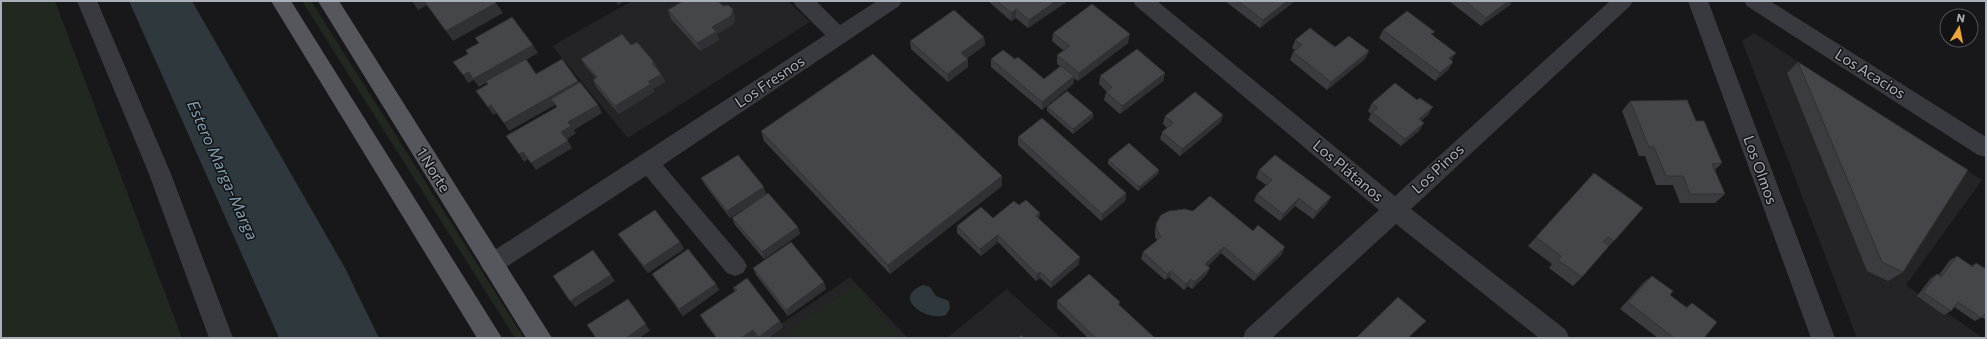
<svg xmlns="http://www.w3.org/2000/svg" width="1987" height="339" font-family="Commissioner,sans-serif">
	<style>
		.built { fill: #242427 }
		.green { fill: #202820 }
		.water { fill: #2e383d }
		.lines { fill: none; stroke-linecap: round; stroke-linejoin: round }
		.minor { fill: #393a3f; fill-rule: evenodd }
		.primary { fill: #55575d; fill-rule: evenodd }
		.wall { fill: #3a3c40 }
		.shaded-wall { fill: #303134 }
		.building { fill: #44464a; stroke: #303134 }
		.labels { text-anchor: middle; stroke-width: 3; stroke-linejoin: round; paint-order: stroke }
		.street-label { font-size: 15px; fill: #aab0b9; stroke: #131315 }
		.water-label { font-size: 16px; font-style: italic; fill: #82a0b3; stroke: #131315 }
	</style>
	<rect width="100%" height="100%" fill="#18181a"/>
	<!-- built -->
	<path class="built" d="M632,1H788L810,22L628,138L552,46Z
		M1754,33L1982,180L1906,285L1983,338H1857L1742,41Z
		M850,277L908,338H761Z
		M1007,289L1061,338H947Z"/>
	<!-- green -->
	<path class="green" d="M1,1H55L182,338H1Z
		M302,1H311L524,338H515Z
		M857,285L897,336L894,338H795L789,330Z"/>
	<!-- water -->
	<path class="water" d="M129,1H192L345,268L379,338H279Z
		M923,285L930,287L936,296L949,301L950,308L946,315C926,322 891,298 923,285Z"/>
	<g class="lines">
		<!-- minor -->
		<path class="minor" d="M77,1H97L171,174L233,338H209L149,174Z
			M793,1H816L840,25L877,1H902L899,6L663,165L743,259L747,266L743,273L735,276L727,273L646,176L500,271L492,274L484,271L480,264L484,257L825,35L796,6Z
			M1133,1H1157L1395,196L1610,1H1633L1630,6L1411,209L1566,330L1569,338H1539L1396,224L1272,338H1243L1246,330L1379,210L1136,6Z
			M1688,1H1708L1835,338H1811Z
			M1744,1H1770L1986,137V157L1978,155L1747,6Z"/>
		<!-- primary -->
		<path class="primary" d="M271,1H291L502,338H477Z
			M318,1H339L552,338H526Z"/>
	</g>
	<!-- wall -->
	<path class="wall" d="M682,1H718L723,6L735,17L734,24L717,34L719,40L700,51L671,19L668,10L682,2Z
		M988,1H1068L1028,28L1016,18L1011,21Z
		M1225,1H1295L1260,28Z
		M1449,1H1512L1510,5L1481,26Z
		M1383,30L1433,35L1451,60L1453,62L1448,70L1435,81L1379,38Z
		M1053,33L1128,43L1078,81L1074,78L1073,84L1042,110L991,67V59H1015L1044,79L1060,66L1057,64V55L1064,51L1052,41Z
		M984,37L985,45L967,58L968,67L948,82L911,49L910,41Z
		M1295,40L1335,47L1369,51L1365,59L1327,90L1290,60L1293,52L1295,50L1292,48Z
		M631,45L654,62L658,70L661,74L665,82L653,89L654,92L619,114L597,88L593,80L596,78L586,67L581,59Z
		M1798,62L1903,272L1888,281L1867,271L1787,73Z
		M1165,73L1163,81L1120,114L1104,100L1106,92V91L1099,84L1100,76Z
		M1630,101L1696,121L1722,163L1715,170L1725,194L1715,203H1680L1673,185H1656L1645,156H1639L1622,111Z
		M1372,103L1428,115L1421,121L1424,123L1419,131L1401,146L1368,120L1371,114L1368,111Z
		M1047,107L1093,113V118L1073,134L1047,111Z
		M1165,116L1221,122L1180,156L1160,139L1162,132L1167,128L1163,124Z
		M761,131L1002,176V186L890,274L764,141Z
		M1018,137L1126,193L1125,201L1101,221L1018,145Z
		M1108,160L1159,170L1158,174L1138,191L1108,164Z
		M1259,170L1327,204L1313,219L1295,206L1280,221L1254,201L1257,194L1266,185L1256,178Z
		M1594,173L1614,241L1609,246L1582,277L1573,286L1549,268L1552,264L1528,246Z
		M701,178L766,194L798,227L800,234L764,259L735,225L732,218L764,196L730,218L705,185Z
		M1019,205L1039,219L1079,264L1051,288L1040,278L1036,281L998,242L981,256L957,233V226L993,218Z
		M1156,224L1253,231L1282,254L1254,281L1221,253L1208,266L1207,274L1192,289L1188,286L1184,290L1169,277L1165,280L1141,259L1143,252L1157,240L1155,237V231Z
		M618,234L680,242L684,249L648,273L623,241Z
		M1957,256L1971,266L1976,263L1986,269V320L1982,317L1975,321L1954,307L1951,311L1944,315L1917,296L1931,278L1937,274L1939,275L1950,260Z
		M753,268L826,289L788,316L756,275Z
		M652,274L716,284L719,290L683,316L656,280Z
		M1652,276L1670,295L1686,307L1692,303L1704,338H1658L1620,309L1644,282Z
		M733,288L780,321L783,327L768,338H758L756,336L753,338H716L704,322L700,315L735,292Z
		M1057,301L1120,302L1119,305L1155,338H1088L1057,308Z"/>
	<!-- shaded-wall -->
	<path class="shaded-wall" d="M412,1H424L427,5L418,10Z
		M616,1H624L618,5Z
		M1056,1H1068L1028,28L1029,20Z
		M1287,1H1295L1260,28L1263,20Z
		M1508,1H1512L1510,5L1481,26L1486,18Z
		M496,3L503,13L453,41L446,31Z
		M733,9L735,17L734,24L717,34L719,40L700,51L697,43L712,27Z
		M1016,9V18L1011,21V13Z
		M1130,34L1128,43L1078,81L1079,73Z
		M984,37L985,45L962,62L961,53Z
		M533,45L538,53L479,87L474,80L468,83L463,75L469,72Z
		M1369,51L1365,59L1327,90L1331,82Z
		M1456,53L1451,61L1449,58Z
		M968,59V67L948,82L947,74Z
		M654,62L658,70L655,71L652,63Z
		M1453,62L1448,70L1435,81L1440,73Z
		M1165,73L1163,81L1120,114L1122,106Z
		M661,74L665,82L653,89L654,92L619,114L615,106L648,82Z
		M1074,76L1073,84L1042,110V102Z
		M578,81L583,89L551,99L555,105L509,131L504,123Z
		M491,105L497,113L493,115L488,107Z
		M598,105L602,113L574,130L576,133L566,140L561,132L568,122Z
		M1433,107L1428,115L1414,127L1419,119Z
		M1093,113V118L1073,134V129Z
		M1223,115L1221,122L1180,156L1182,149Z
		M1424,123L1419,131L1401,146L1405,139Z
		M568,141L572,148L536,170L531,163Z
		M523,152L528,159L524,162L519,154Z
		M1159,170L1158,174L1138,191L1139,187Z
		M1002,176V186L890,274L888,265Z
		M764,187L766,194L730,218L727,211Z
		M1126,193L1125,201L1101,221L1102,214Z
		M1331,197L1327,204L1313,219L1316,212Z
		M1299,198L1295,206L1280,221L1283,214Z
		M1040,213L1039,220L1036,216Z
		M798,227L800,234L764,259L762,252Z
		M998,235V242L981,256L980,249Z
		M680,242L684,249L648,273L644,266Z
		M1224,247L1221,253L1203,271L1205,264Z
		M1285,247L1282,254L1254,281L1257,275Z
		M1080,257L1079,264L1051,288V282Z
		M1210,268L1207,274L1192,289L1194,282Z
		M1171,271L1169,277L1165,280L1167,274Z
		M1040,272V278L1036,281L1037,274Z
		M611,275L615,281L575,307L570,301Z
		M1191,279L1188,286L1184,290L1186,284Z
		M824,282L826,289L788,316L786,310Z
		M716,284L719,290L683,316L679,309Z
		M633,305L650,331L639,338H626Z
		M780,321L783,327L768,338H759V337Z
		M753,330L756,336L753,338H741Z"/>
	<!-- building -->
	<path class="building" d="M424,1H495L496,3L446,31Z
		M683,1H718L723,6L728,5L733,9L731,16L712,27L716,32L697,43L668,10Z
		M997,1H1056L1029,20L1016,9L1011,13Z
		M1238,1H1287L1263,20Z
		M1465,1H1508L1486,18Z
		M1092,4L1130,34L1079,73L1057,55L1070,46L1053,33Z
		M954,10L984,37L961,53L968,59L947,74L910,41Z
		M1407,11L1435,32L1431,34L1456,53L1449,58L1453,62L1440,73L1383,30Z
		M512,17L533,45L473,79L469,72L463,75L453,62L468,54L466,50L479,43L475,38Z
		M1310,28L1335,47L1349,36L1369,51L1331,82L1293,52L1302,45L1295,40Z
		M622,34L631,45L637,42L654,62L652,63L661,74L648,82L651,84L615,106L593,80L597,77L581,59Z
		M1137,49L1165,73L1122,106L1106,92L1112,87L1100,76Z
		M1003,50L1015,59L1018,57L1044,79L1061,66L1074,76L1042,102L991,59Z
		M873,54L1002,176L888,265L761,131Z
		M526,59L536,74L562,59L578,81L504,123L491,105L488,107L476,91L488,84L486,81Z
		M1798,62L1968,170L1903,272L1882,262Z
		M580,82L598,105L568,122L571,126L561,132L568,141L531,163L523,152L519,154L506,136L557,107L551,99Z
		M1395,83L1417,100L1420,98L1433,107L1419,119L1424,123L1405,139L1372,112L1378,108L1372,103Z
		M1067,91L1093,113L1073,129L1047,107Z
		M1195,92L1223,115L1182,149L1162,132L1173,123L1165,116Z
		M1687,100L1696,121H1704L1722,163L1712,164L1725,194H1690L1683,176H1666L1654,147H1649L1630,101Z
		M1042,118L1126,193L1102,214L1018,137Z
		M1129,143L1159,170L1139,187L1108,160Z
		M738,155L764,187L727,211L701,178Z
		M1275,155L1331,197L1316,212L1299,198L1283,214L1257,194L1272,180L1259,170Z
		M1594,173L1643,208L1614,241L1608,237L1603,242L1609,246L1582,277L1558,260L1561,256L1536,237Z
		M768,193L798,227L762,252L732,218Z
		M1210,196L1253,231L1258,225L1285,247L1257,275L1224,247L1205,264L1210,268L1194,282L1191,279L1186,284L1171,271L1167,274L1143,252L1161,237L1157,230L1156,224L1161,215L1169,211L1184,209L1193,211Z
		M1026,200L1040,213L1036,216L1080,257L1051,282L1040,272L1037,274L998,235L980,249L957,226L981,207L993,218L1014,201L1019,205Z
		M655,210L680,242L644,266L618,234Z
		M791,242L824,282L786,310L753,268Z
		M688,249L716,284L679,309L652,274Z
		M593,250L611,275L570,301L553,276Z
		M1957,256L1973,267L1976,263L1986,269V312L1982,318L1958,302L1951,311L1923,292L1937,274L1941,277Z
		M1089,274L1120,302L1118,304L1155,338H1096L1057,301Z
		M1652,276L1673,291L1670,295L1687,308L1692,303L1717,322L1704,338H1674L1628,302Z
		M747,278L780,321L759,337L753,330L741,338H717L700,315L737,290L733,288Z
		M1398,297L1426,321L1409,337L1410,338H1356Z
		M628,299L646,324L626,338H596L587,325Z
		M1021,335L1024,338H1018Z"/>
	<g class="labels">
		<!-- street labels -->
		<g class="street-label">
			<text transform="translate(1870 74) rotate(32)" y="5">Los Acacios</text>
			<text transform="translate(770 82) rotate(-34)" y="5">Los Fresnos</text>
			<text transform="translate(1438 169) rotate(-43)" y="5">Los Pinos</text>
			<text transform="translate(433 170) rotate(58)" y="5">1 Norte</text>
			<text transform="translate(1760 170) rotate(70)" y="5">Los Olmos</text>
			<text transform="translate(1348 171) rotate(40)" y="5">Los Plátanos</text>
		</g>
		<!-- water labels -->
		<g class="water-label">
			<text transform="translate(223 170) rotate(66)" y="6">Estero Marga-Marga</text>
		</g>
	</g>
	<!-- border -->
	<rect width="1987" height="339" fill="none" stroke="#aab0b9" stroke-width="4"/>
	<!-- north arrow -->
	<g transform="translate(1959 28) rotate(10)"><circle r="19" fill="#131315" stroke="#4f5257"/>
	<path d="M0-3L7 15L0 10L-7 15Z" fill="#eea63b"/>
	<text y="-6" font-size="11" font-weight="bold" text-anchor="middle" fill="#aab0b9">N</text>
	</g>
</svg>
